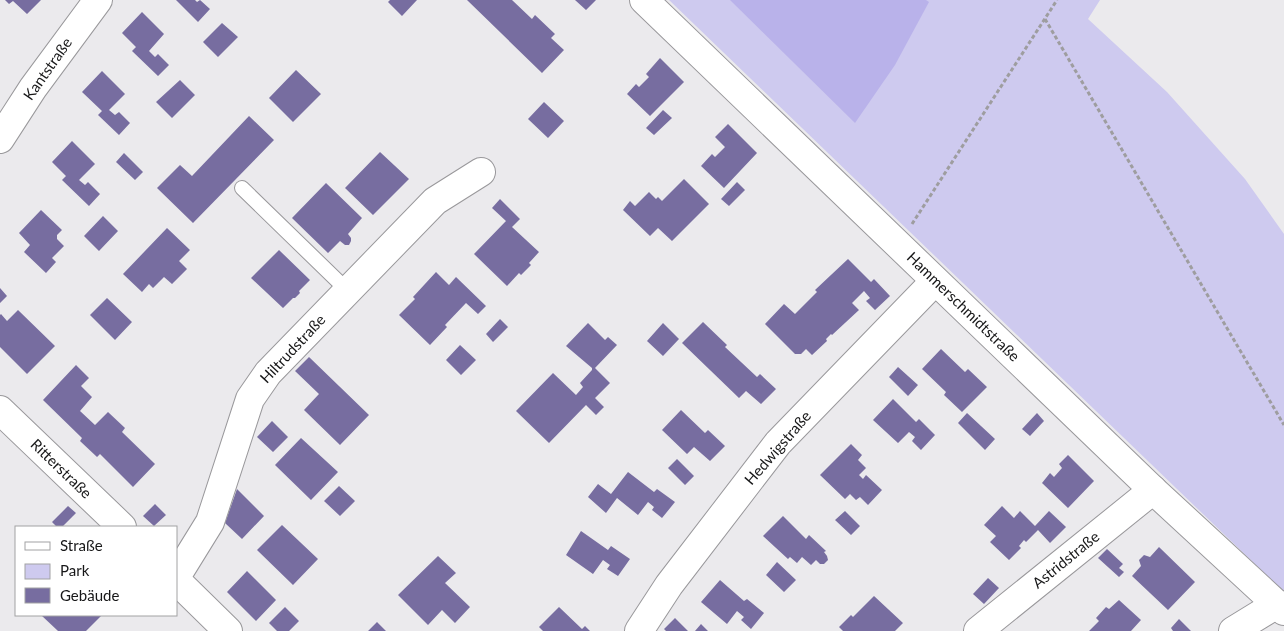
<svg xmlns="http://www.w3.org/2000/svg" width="1284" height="631" font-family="Lato,sans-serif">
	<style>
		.green { fill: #cecaef }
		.forest { fill: #b9b2ea }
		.building { fill: #776da0 }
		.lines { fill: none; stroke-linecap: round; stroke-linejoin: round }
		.lane-casing { stroke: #99989b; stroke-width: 16 }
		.street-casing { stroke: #99989b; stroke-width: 30 }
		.secondary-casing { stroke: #99989b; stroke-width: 30 }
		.path { stroke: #9e9d9f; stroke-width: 3; stroke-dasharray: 4 2.5; stroke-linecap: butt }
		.lane { stroke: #fff; stroke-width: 14 }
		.street { stroke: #fff; stroke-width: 28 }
		.secondary { stroke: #fff; stroke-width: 28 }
		.labels { text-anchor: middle; stroke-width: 4; stroke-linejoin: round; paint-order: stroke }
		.street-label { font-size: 15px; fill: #171718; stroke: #fff }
	</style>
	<rect width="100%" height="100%" fill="#ebeaed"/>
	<!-- green -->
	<path class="green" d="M669,0H1100L1088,19L1167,92L1245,179L1284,234V592Z"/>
	<!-- forest -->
	<path class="forest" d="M730,0H926L929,2L895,65L855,123Z"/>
	<!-- building -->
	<path class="building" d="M5,0H41L27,14L13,1L9,4Z
		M176,0H195L197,2L200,0L210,9L198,22Z
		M390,0H417L402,16L388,2Z
		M467,0H512L532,19L535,15L555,34L551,38L564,50L542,73Z
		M575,0H596L586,10Z
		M142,12L164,34L149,51L155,57L158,54L169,65L158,76L132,51L136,47L122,33Z
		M222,23L238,37L218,57L203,42Z
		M660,58L684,82L650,116L627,94L636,84L639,87L649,77L646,74Z
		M296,70L321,94L293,122L269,98Z
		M102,71L125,94L109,110L115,115L119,112L130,123L119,135L98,115L102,111L82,92Z
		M180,80L195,95L172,118L156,102Z
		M544,102L564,121L548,138L528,119Z
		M663,110L672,118L654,135L646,128Z
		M249,116L274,140L193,223L157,188L180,165L192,176Z
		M728,124L757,153L724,188L701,166L712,154L715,157L725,147L715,137Z
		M72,141L95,164L79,180L85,185L88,182L100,194L89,206L62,180L66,176L52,162Z
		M380,152L409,179L373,215L345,188Z
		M124,153L143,172L135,180L116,162Z
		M684,179L709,204L672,241L658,228L650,236L623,210L630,201L635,206L649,192L656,199L658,197L662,201Z
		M737,182L745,190L729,206L721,199Z
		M326,183L362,218L348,234L351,238V241L349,245H345L340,241L328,253L292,218Z
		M500,199L520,219L512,227L539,252L529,263L531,265L521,275L519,273L507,286L474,254L506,221L492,208Z
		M41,210L62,230L57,235V239L64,246L52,258L56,262L46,273L24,252L30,245L19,233Z
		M103,216L118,231L99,251L84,236Z
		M167,228L190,250L179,261L187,269L172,284L164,277L153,288L149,284L142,292L123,274Z
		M279,250L310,280L299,291L300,293L295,298H293L283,308L251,278Z
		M848,259L871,282L874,279L890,296L875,310L866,301L870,298L864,291L852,303L859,310L832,335L831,334L826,339L827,341L812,355L806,349L801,354H795L765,324L784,304L795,314L817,292L815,290Z
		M436,272L449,285L456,277L486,306L478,314L466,303L445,325L447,327L430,345L399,315L415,299L413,297Z
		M0,288L7,296L0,303Z
		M107,298L132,322L115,340L90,315Z
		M18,310L55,346L27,374L0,347V315L1,314L7,321Z
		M500,319L508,327L493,342L486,334Z
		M703,322L727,345L725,347L757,377L760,374L776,389L761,404L746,391L739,398L682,343Z
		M588,323L605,340L608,337L617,345L595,368L610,383L595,398L604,407L596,415L586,405L549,443L516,411L553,373L576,395L583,387L580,383L592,370V368L566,346Z
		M663,323L679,339L663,356L647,341Z
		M460,345L476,360L461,375L446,360Z
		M941,349L965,372L968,369L987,387L962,412L944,395L946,392L922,369Z
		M309,357L369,415L340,445L304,410L319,394L295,371Z
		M76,365L89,378L81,386L92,397L80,411L95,425L108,412L125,428L122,432L155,464L133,487L100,454L97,457L80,441L82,438L43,400Z
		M898,367L918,385L908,396L889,377Z
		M893,399L916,422L919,419L935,435L921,450L912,441L915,437L909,432L898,443L873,420Z
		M681,410L705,433L708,430L725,446L710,461L694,447L687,454L662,430Z
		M967,413L995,439L985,450L958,423Z
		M1037,413L1044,421L1030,436L1022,429Z
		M272,421L288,437L273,452L257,437Z
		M301,438L338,472L311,500L275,465Z
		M851,444L862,455L858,460L866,468L859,475L863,479L866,475L882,490L868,505L860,497L856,500L850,494L845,499L820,475Z
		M1068,455L1094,481L1068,508L1042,483L1050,473L1054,477L1062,468L1059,464Z
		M677,459L694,476L685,485L668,468Z
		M628,472L654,492L657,489L675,502L662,518L652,510L654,507L648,502L638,515L617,498L606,513L588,497L598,484L611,494Z
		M339,486L355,501L340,516L324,501Z
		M237,489L264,516L242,539L225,523Z
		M155,504L166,515L154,526L143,516Z
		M68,506L76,513L62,527H57L52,522Z
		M1002,506L1014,518L1020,511L1035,526L1049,511L1066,527L1050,543L1038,530L1026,542L1024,540L1019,546L1021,548L1009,560L990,542L996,536L984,525Z
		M845,511L860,526L851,535L835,520Z
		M783,516L806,539L809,535L826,551L824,552L827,556L828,560L824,564H820L816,560L811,565L802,557L797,563L790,557L788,559L763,536Z
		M282,525L318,559L293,585L257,550Z
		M581,531L608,550L611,546L630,559L618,576L607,569L610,565L603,560L593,574L566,555Z
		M1159,547L1195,582L1168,610L1132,576L1141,566L1139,560L1144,555L1150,557Z
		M1107,549L1123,564L1119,568L1124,572L1119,577L1098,558Z
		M438,556L456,573L445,583L470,607L455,623L442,610L428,625L398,595Z
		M777,562L796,580L784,592L766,575Z
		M247,571L276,600L256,621L227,592Z
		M988,578L999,588L984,604L973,594Z
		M720,580L744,601L747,599L764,613L751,629L741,620L744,617L737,611L727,624L701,602Z
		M874,596L903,623L895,631H843L839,627L851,615L853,617Z
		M1119,600L1141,620L1131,631H1089L1099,621L1096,618L1106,607L1109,609Z
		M285,607L299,621L289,631H277L269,623Z
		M559,607L582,629L585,626L590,631H543L539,627Z
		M41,615H102L86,631H58Z
		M675,618L688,631H666L664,629Z
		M1179,619L1191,631H1173L1171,628Z
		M377,622L386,631H368Z
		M701,624L708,631H695Z"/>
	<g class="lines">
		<!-- lane casing -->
		<g class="lane-casing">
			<path id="lane" d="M242,188L348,291"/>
		</g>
		<!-- street casing -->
		<g class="street-casing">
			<path id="street" d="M0,139L33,88L98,0
				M0,410L122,527
				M176,577L210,522L250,399L268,373L435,201L481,172
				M176,580L228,631
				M639,631L669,585L778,443L935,281
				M978,631L1153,490
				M1233,631L1277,604"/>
		</g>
		<!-- secondary casing -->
		<g class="secondary-casing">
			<path id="secondary" d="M644,0L1153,490L1284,611"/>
		</g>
		<!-- path -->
		<path class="path" d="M1045,19L1284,425
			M912,224L1057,0"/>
		<!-- lane -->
		<use href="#lane" class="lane"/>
		<!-- street -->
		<use href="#street" class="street"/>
		<!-- secondary -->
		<use href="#secondary" class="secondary"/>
	</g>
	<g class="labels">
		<!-- street labels -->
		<g class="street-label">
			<text transform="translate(48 69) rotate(-55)" y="5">Kantstraße</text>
			<text transform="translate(963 307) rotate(44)" y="5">Hammerschmidtstraße</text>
			<text transform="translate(293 349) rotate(-47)" y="5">Hiltrudstraße</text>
			<text transform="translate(778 448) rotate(-49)" y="5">Hedwigstraße</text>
			<text transform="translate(61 469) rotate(44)" y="5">Ritterstraße</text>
			<text transform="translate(1066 560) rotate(-39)" y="5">Astridstraße</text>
		</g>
	</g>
	<!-- legend -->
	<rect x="15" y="526" width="162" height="90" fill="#ffffff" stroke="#a2a2a3"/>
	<rect x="25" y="542" width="25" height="8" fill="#ffffff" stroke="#a2a2a3"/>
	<text x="60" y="551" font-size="15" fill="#171718">Straße</text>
	<rect x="25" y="564" width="25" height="15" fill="#cecaef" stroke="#a2a2a3"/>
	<text x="60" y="576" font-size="15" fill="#171718">Park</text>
	<rect x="25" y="588" width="25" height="15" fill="#776da0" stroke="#a2a2a3"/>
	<text x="60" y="601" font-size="15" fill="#171718">Gebäude</text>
</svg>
